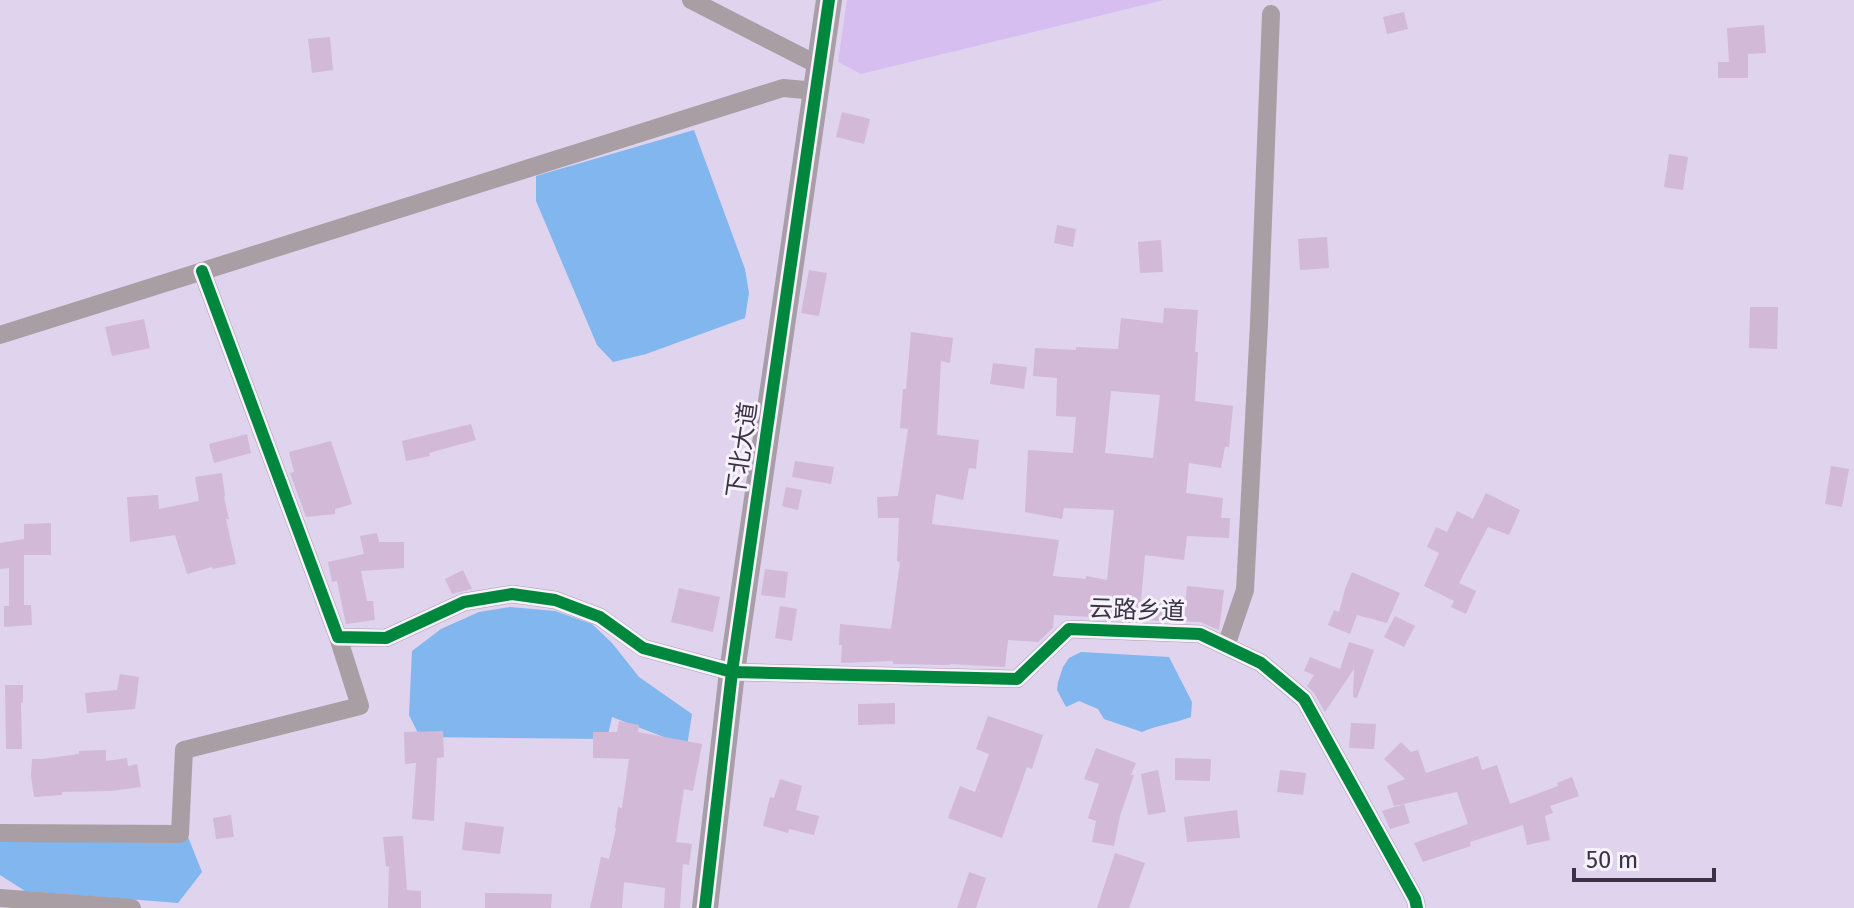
<svg xmlns="http://www.w3.org/2000/svg" width="1854" height="908" font-family="'Fira Sans','Noto Sans SC',sans-serif">
	<style>
		.green { fill: #d7bef1 }
		.water { fill: #81b6ef }
		.building { fill: #d1b9d7; fill-rule: evenodd }
		.lines { fill: none; stroke-linecap: round; stroke-linejoin: round }
		.street { stroke: #a99ea4; stroke-width: 18 }
		.secondary { stroke: #a99da7; stroke-width: 26 }
		.cycleway-casing { stroke: #f6f2fc; stroke-width: 17 }
		.cycleway { stroke: #00873e; stroke-width: 12 }
		.labels { text-anchor: middle; stroke-width: 6; stroke-linejoin: round; paint-order: stroke }
		.street-label { font-size: 24px; fill: #3b3245; stroke: #f6f2fc }
	</style>
	<rect width="100%" height="100%" fill="#e0d3ee"/>
	<!-- green -->
	<path class="green" d="M847,0H1164L861,74L838,62Z"/>
	<!-- water -->
	<path class="water" d="M694,130L745,269L749,293L745,318L646,354L613,362L597,345L536,201V176Z
		M510,607L555,611L592,624L612,643L639,677L692,714L687,746L612,717L607,739L420,737L409,715L412,651L441,629L479,612Z
		M1081,652L1169,657L1192,702L1191,717C1175,723 1158,725 1142,732L1104,719L1098,709L1079,701L1066,707L1057,690L1058,682L1063,667L1069,658Z
		M188,837L202,872L178,903L25,891L0,875V842Z"/>
	<!-- building -->
	<path class="building" d="M1404,12L1408,29L1387,34L1383,17Z
		M1764,25L1766,53L1748,54V78H1718V62H1729L1727,28Z
		M330,37L333,70L312,73L308,39Z
		M842,112L870,119L864,144L836,137Z
		M1669,154L1688,157L1683,190L1664,187Z
		M1057,225L1076,229L1073,247L1054,243Z
		M1327,237L1329,268L1300,270L1298,239Z
		M1161,240L1163,272L1140,273L1138,242Z
		M809,270L827,273L819,316L801,313Z
		M1750,307H1778L1777,349L1749,348Z
		M1164,308L1198,310L1195,352H1198L1195,401L1233,406L1229,447H1225L1221,468L1189,463L1186,493L1223,498L1221,518H1230L1229,538L1187,536L1184,560L1145,555L1141,602L1185,605L1187,586L1224,590L1219,630L1200,622L1141,620L1091,614V617L1054,615L1053,628L1038,642L1008,640L1005,667L950,664V665L893,664V661L841,663L842,645H839L840,624L891,629L900,562L897,561L899,518H878L877,497L898,496L908,429L900,428L903,389H906L911,332L953,338L950,363L941,361L937,435L979,440L976,469L969,468L963,500L936,494L932,524L1059,540L1053,576L1086,579V576L1107,580L1114,510L1064,508L1062,519L1025,512L1028,450L1073,453L1076,417L1056,416L1057,378L1033,376L1035,348L1076,350V347L1118,349L1121,318L1163,323ZM1111,391L1160,395L1153,458L1105,453Z
		M144,319L150,348L112,356L105,327Z
		M993,363L1027,367L1024,389L990,384Z
		M471,424L476,440L429,453L430,456L406,461L402,441Z
		M247,434L251,453L214,463L209,444Z
		M331,441L352,504L335,509V514L306,517L290,473L294,472L289,452Z
		M795,461L834,467L831,484L792,477Z
		M1831,466L1849,469L1842,507L1825,504Z
		M222,473L225,496L224,497L229,519H226L236,564L213,569L212,567L187,574L175,535L130,542L127,497L158,495L159,509L199,501L195,477Z
		M786,487L802,490L798,510L782,506Z
		M1486,493L1520,510L1509,535L1488,527L1459,583L1476,591L1466,614L1451,607L1454,601L1424,586L1439,553L1427,547L1436,527L1447,532L1457,511L1473,519Z
		M51,523V555H24V605H31L32,625L4,627V606H9V568L0,569V543L24,539V524Z
		M377,533L379,542H404V568L361,571L367,601H373L375,620L346,624L337,581L332,582L328,562L364,554L360,536Z
		M765,569L788,572L785,598L761,595Z
		M463,570L472,589L452,594L445,579Z
		M1352,572L1400,593L1387,623L1357,615L1350,634L1328,625L1334,610L1339,612L1345,589Z
		M679,588L720,597L713,632L671,622Z
		M780,606L797,609L792,641L775,638Z
		M1395,616L1415,626L1404,647L1384,637Z
		M1349,642L1374,650L1357,698L1353,697L1354,669L1325,712L1314,693L1307,686L1314,675L1304,671L1310,657L1340,669Z
		M120,674L139,677L135,709L87,713L85,693L117,690Z
		M5,685H23V702L21,703L22,749H6Z
		M895,703V724L858,725V704Z
		M988,716L1043,735L1032,769L1027,767L1002,838L948,818L960,786L975,792L989,754L976,749Z
		M619,721L639,725L638,732L702,744L693,791L684,789L676,842L692,844L689,865L683,864L680,908H664L665,888L624,882L622,908H590L601,857L609,859L616,829L615,828L618,807L622,808L629,759L593,758V732H617Z
		M1351,723L1376,724L1374,749L1349,748Z
		M443,731L444,757L437,758L434,821L412,819L416,763L405,764L404,732Z
		M1401,742L1411,752L1418,750L1426,773L1478,756L1482,770L1497,765L1510,804L1558,786L1557,783L1572,777L1579,796L1550,806L1553,813L1545,816L1550,840L1527,845L1523,825L1470,842L1471,846L1423,862L1414,843L1468,824L1457,792L1394,806L1387,786L1405,779L1384,759Z
		M1096,748L1136,763L1131,775H1134L1120,816L1114,846L1092,842L1096,821L1088,818L1099,784L1084,779Z
		M106,750V761L127,758L128,766L137,764L141,787L111,791L62,792V795L34,797L31,776L32,759H42L79,754V751Z
		M1175,758L1211,759L1210,781L1175,780Z
		M1158,770L1166,812L1148,815L1141,774Z
		M1280,770L1306,773L1303,795L1277,792Z
		M780,779L802,786L796,810L819,816L814,835L789,829L788,833L763,826L770,797L774,798Z
		M1404,804L1410,823L1390,829L1382,811Z
		M1237,810L1240,838L1187,842L1184,817Z
		M231,815L234,837L216,839L213,818Z
		M465,822L504,827L500,854L462,850Z
		M403,836L407,890L421,891V908H388L389,866L386,867L383,837Z
		M1115,853L1145,863L1129,908H1097Z
		M969,872L986,878L976,908H957Z
		M485,893L552,894L551,908H485Z"/>
	<g class="lines">
		<!-- street -->
		<path class="street" d="M691,0L820,66
			M202,271L338,637L386,638L464,602L512,594L555,600L600,617L643,648L732,672L1017,679L1069,629L1200,634L1261,663L1304,699L1415,899L1417,908
			M0,335L783,88L817,91
			M1226,646L1245,590L1259,324L1271,14
			M0,833L180,834L184,750L360,706L338,637
			M0,898L132,908"/>
		<!-- secondary -->
		<path class="secondary" d="M705,908L732,672L829,0"/>
		<!-- cycleway casing -->
		<g class="cycleway-casing">
			<path id="cycleway" d="M202,271L338,637L386,638L464,602L512,594L555,600L600,617L643,648L732,672L1017,679L1069,629L1200,634L1261,663L1304,699L1415,899L1417,908
				M705,908L732,672L829,0"/>
		</g>
		<!-- cycleway -->
		<use href="#cycleway" class="cycleway"/>
	</g>
	<g class="labels">
		<!-- street labels -->
		<g class="street-label">
			<text transform="translate(742 450) rotate(-82)" y="8">下北大道</text>
			<text transform="translate(1137 610) rotate(2)" y="8">云路乡道</text>
		</g>
	</g>
	<!-- scale -->
	<path d="M1574 868v12h140v-12" fill="none" stroke="#3b3245" stroke-width="4"/>
	<text x="1586" y="868" font-size="24" fill="#3b3245" stroke="#f6f2fc" stroke-width="6" paint-order="stroke">50 m</text>
</svg>
